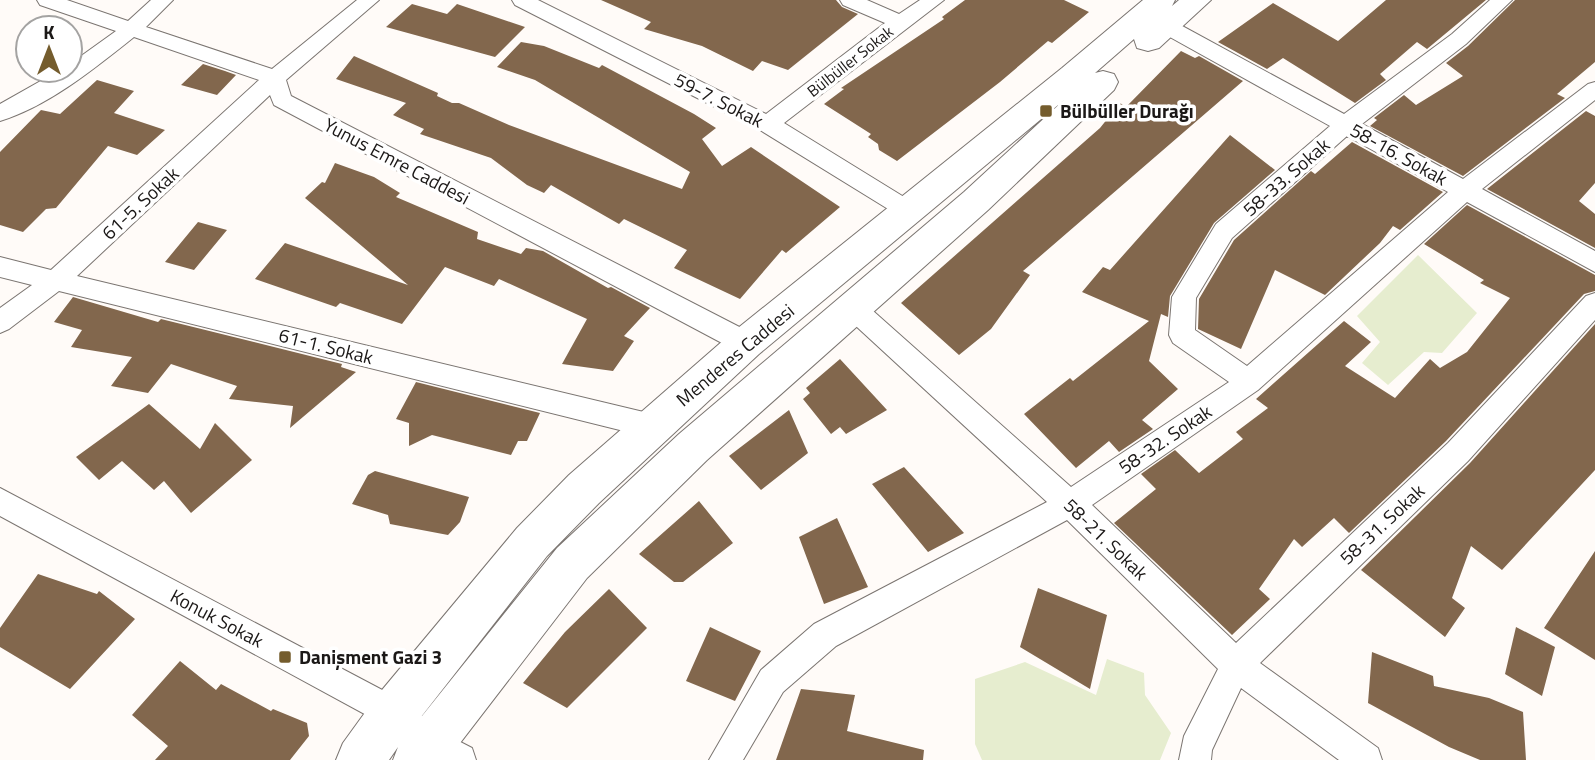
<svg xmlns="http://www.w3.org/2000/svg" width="1595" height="760" font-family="'Titillium Web',sans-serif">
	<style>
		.green { fill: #e6edcf }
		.building { fill: #82674d }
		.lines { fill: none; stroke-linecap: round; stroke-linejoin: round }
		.street-casing { stroke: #7b7571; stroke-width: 2 }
		.primary-casing { stroke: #7b7571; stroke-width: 2 }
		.street { fill: #fff; fill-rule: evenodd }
		.primary { fill: #fff; fill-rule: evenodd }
		.poi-dot { fill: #745c2d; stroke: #fff; stroke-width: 2.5 }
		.labels { text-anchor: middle; stroke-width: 7; stroke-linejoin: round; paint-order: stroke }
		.far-street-label { font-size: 16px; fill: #1b1817; stroke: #fff }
		.street-label { font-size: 19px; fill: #1b1817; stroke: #fff }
		.poi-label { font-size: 19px; font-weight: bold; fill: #1b1817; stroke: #fff; text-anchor: start }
	</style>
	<rect width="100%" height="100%" fill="#fffbf8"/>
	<!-- green -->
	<path class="green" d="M1418,255L1477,313L1442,353L1424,352L1388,385L1362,363L1380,342L1357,316Z
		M1107,659L1144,673L1145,695L1171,733L1160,760H982L975,744V679L1025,662L1096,695Z"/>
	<!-- building -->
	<path class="building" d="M601,0H836L842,7L858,14L788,70L762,61L753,71L702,46L644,29L651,22Z
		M965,0H1064L1089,12L1052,43L1048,41L1000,82L897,161L879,150L878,144L868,137L871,134L824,104L844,89L841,88L944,19L942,17Z
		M1386,0H1486L1427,49L1417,42L1380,74L1386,80L1355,103L1283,58L1267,69L1218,42L1273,3L1338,41Z
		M1515,0H1595V62L1557,94L1565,98L1463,176L1370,126L1377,120L1374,118L1404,95L1416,105L1463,76L1446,63L1468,46Z
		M412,4L447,14L457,4L525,27L495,57L386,27Z
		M521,42L544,46L599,68L602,65L694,114L716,128L702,139L722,166L751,147L840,207L786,253L782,250L740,299L674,268L687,250L624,219L619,224L551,185L544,193L527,185L491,158L420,134L424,129L393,115L406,103L336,79L354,56L438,93L437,96L452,103H459L509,125L682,189L690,172L535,80L497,67Z
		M1181,51L1195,58L1199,56L1243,81L1023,271L1030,275L991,329L959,355L901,303L1100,128L1120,103L1126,107Z
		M203,64L225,71L236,75L217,95L181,85Z
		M97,80L134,91L114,113L165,130L137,155L108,146L56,208L46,209L23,232L0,225V152L41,110L60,114Z
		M1586,111L1595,116V183L1579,201L1595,214V248L1487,189Z
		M1230,135L1275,170L1214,223L1170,296L1168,317L1161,314L1149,361L1178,389L1142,420L1153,429L1119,452L1109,441L1076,468L1024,414L1070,378L1073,381L1149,321L1082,292L1103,267L1110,270Z
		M1352,142L1443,192L1400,230L1393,226L1380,243L1325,295L1275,270L1241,349L1198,329L1199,299L1234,240L1311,171L1315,174Z
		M335,163L374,177L400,193L396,197L478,232L477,239L521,254L526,248L543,251L608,288L611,287L650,308L624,336L634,341L613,371L562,364L587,319L499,279L494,286L445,267L402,324L340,303L336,307L255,279L285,243L408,285L305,198L322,182L325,183Z
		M1467,205L1595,275V291L1584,294L1446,441L1349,533L1334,518L1302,547L1294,539L1259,589L1270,599L1232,635L1114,523L1156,489L1141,474L1175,450L1199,473L1243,439L1236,432L1268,408L1256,399L1344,321L1371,342L1345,366L1395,398L1430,359L1440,368L1467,352L1510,298L1480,283L1484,280L1424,244Z
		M198,222L227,230L194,270L165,262Z
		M73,297L158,322L161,319L342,364L341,367L356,372L290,428L293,406L229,399L237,386L171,364L148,393L111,386L132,357L71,347L82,330L54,322Z
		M1595,324V470L1502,570L1471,546L1452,598L1465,608L1445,637L1361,570L1470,463Z
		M840,359L887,410L846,434L840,427L831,434L803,399L810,393L806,388Z
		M416,382L540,413L527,441H518L511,455L432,435L409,446V423L396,419Z
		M149,404L200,449L215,423L252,460L191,513L164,481L154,490L122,461L99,480L76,457Z
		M789,410L808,453L761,490L729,456Z
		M904,467L964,533L928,552L872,484Z
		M375,471L469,497L460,522L448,535L390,524L388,515L352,504L368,475Z
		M699,501L733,543L683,582H674L639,554Z
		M837,518L868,587L824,604L799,537Z
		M1595,551V660L1544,628Z
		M38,574L97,594L99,591L135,619L70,689L0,647V628Z
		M1038,588L1107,615L1090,689L1020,647Z
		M609,589L647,628L567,708L523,683L565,632Z
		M710,627L761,651L735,701L686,681Z
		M1516,627L1555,647L1542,696L1505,674Z
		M1372,652L1433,676L1434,686L1489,698L1523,712L1526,760H1480L1449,747L1368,703Z
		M180,661L216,690L221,684L271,711L273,709L307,723L309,736L290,760H155L168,746L132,715Z
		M801,689L855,695L847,731L924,750L923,760H776Z"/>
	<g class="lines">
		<!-- street casing -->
		<g class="street-casing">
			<path id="street" d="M37,0H67L128,21L151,0H173L146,27L272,69L357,0H379L286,80L291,96L755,335L759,343L755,351L746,354L737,351L274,105L270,95L77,276L652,414L662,417L666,426L662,435L652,438L59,291L9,329L0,333V308L32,285L0,277V257L51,270L259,80L134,37C95,68 49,106 0,121V104L60,70H70V64L116,31L40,5Z
				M512,0H538L766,114L885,23L843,5L840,0H867L899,14L920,0H944L784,123L917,205L921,211L917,217L909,220L901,217L760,130L515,5Z
				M1490,0H1512L1466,44L1362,124L1463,179L1588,84L1595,82V100L1482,189L1595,251V272L1467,202L1258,390L1092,505L1236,643L1448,443L1586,296L1595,293V320L1468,461L1260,663L1378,748L1382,760H1339L1241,688L1212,750L1211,760H1179L1184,736L1218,669L1067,520L836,646L783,692L743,760H709L761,670L814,624L1047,502L845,316L841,309L845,302L854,299L863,302L1071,487L1229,382L1173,343L1169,335L1172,297L1216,224L1330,126L1159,31L1156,26L1159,21H1173L1344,114L1452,34ZM1347,136L1448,192L1247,366L1195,330L1196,298L1232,238Z
				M0,488L405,702L441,732L472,748L476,760H426L383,724L0,516Z"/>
		</g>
		<!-- primary casing -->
		<g class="primary-casing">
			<path id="primary" d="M1143,0H1175L1172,6L1179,0H1211L1159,48L1148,51L1137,48L1134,39L1095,73L1103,71L1114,74L1118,82L1114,90L988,210L707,460L587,578L447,760H393L398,747L389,760H336L343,743L377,696L517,528L569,475L733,332L1062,68ZM1064,100L964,192L679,434L557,548L410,731L547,556L599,503L759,354Z"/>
		</g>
		<!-- street -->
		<use href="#street" class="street"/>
		<!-- primary -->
		<use href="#primary" class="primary"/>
	</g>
	<!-- markers -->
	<g class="poi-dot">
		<rect x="1039" y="104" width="14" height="14" rx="3.5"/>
		<rect x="278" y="650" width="14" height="14" rx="3.5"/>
	</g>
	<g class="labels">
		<!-- far-street labels -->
		<g class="far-street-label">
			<text transform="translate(850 61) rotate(-38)" y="6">Bülbüller Sokak</text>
		</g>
		<!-- street labels -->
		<g class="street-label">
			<text transform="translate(719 100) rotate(27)" y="7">59-7. Sokak</text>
			<text transform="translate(1399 154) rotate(29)" y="7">58-16. Sokak</text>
			<text transform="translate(397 161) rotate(28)" y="7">Yunus Emre Caddesi</text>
			<text transform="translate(1286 177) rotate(-41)" y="7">58-33. Sokak</text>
			<text transform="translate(140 203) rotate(-43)" y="7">61-5. Sokak</text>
			<text transform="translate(326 346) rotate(14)" y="7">61-1. Sokak</text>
			<text transform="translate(735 355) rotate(-40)" y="7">Menderes Caddesi</text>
			<text transform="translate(1165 439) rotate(-34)" y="7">58-32. Sokak</text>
			<text transform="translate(1382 524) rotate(-43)" y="7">58-31. Sokak</text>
			<text transform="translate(1106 539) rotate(44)" y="7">58-21. Sokak</text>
			<text transform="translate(217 618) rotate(28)" y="7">Konuk Sokak</text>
		</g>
		<!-- poi labels -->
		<g class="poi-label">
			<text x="1060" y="118">Bülbüller Durağı</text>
			<text x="299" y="664">Danişment Gazi 3</text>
		</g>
	</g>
	<!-- north arrow -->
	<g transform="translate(49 49)"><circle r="33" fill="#ffffff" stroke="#a4a3a2" stroke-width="2"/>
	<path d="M0-5L12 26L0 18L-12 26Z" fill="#745c2d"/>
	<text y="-10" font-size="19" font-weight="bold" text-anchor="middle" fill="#1b1817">K</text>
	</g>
</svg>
